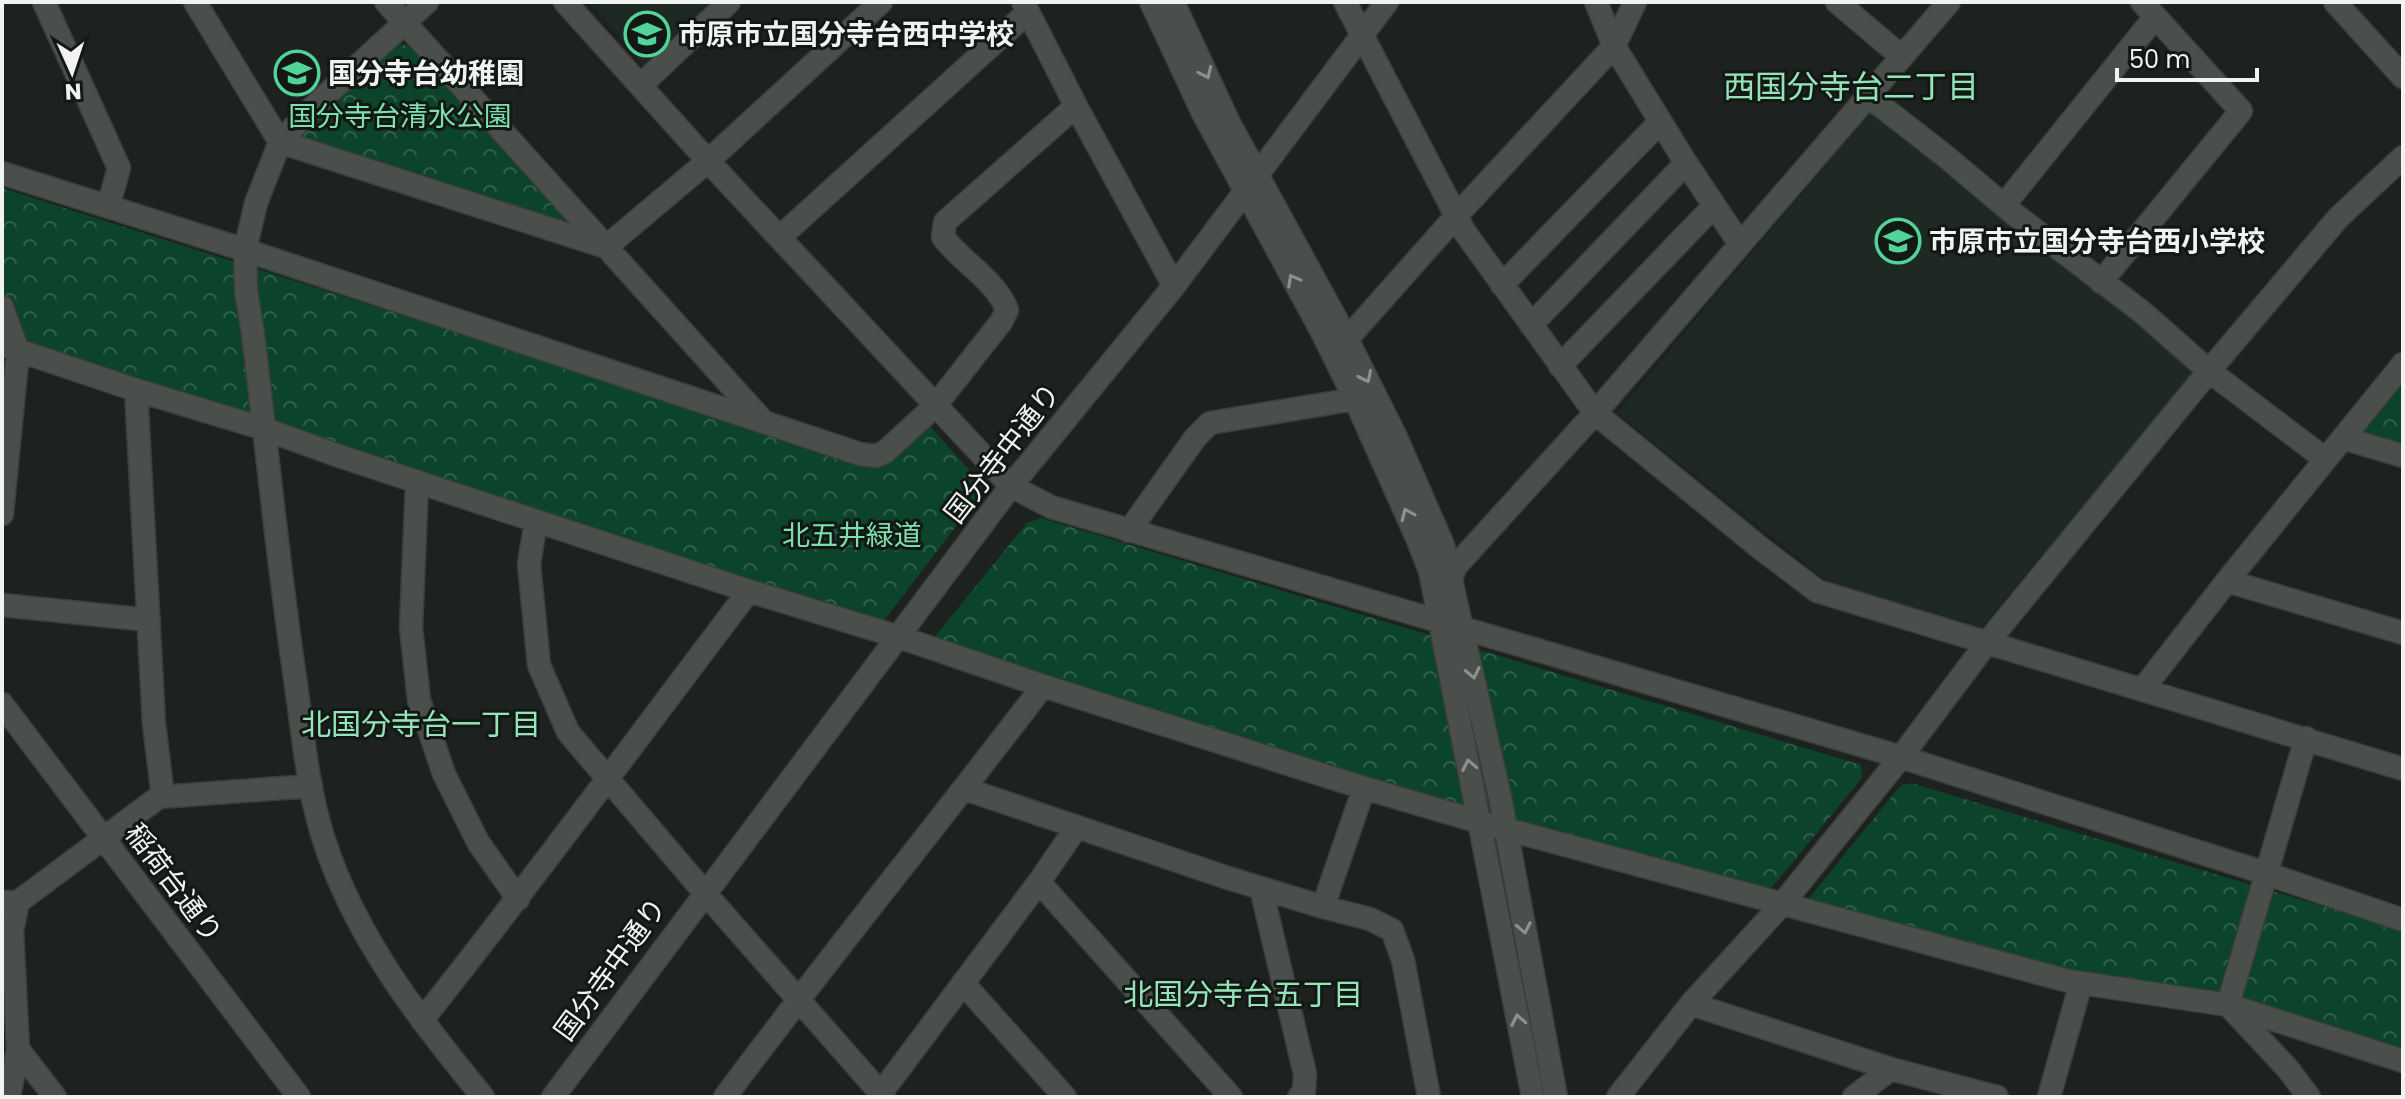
<svg xmlns="http://www.w3.org/2000/svg" width="2405" height="1099" font-family="Poppins,'Noto Sans JP',sans-serif">
	<style>
		.built { fill: #1e2923 }
		.park { fill: url(#park-crowns) }
		.lines { fill: none; stroke-linecap: round; stroke-linejoin: round }
		.minor-casing { stroke: #3a3e3b; stroke-width: 25 }
		.minor { stroke: #4a4f4c; stroke-width: 22 }
		.oneway { stroke: #8c918e }
		.labels { text-anchor: middle; stroke-width: 6; stroke-linejoin: round; paint-order: stroke }
		.poi-label { font-size: 28px; font-weight: bold; fill: #f0f3f1; stroke: #141815; text-anchor: start }
		.park-label { font-size: 28px; fill: #7cdfac; stroke: #141815 }
		.street-label { font-size: 28px; fill: #f0f3f1; stroke: #141815 }
		.neighbourhood-label { font-size: 30px; fill: #94e4b9; stroke: #141815 }
		.quarter-label { font-size: 32px; fill: #94e4b9; stroke: #141815 }
	</style>
	<defs>
		<pattern id="park-crowns" width="20" height="18" patternUnits="userSpaceOnUse" patternTransform="scale(2)"><rect width="20" height="18" fill="#0b432b"/><path d="M2 6a3 3 0 1 1 6 0M12 15a3 3 0 1 1 6 0" fill="none" stroke="#2f5f4a"/></pattern>
	</defs>
	<rect width="100%" height="100%" fill="#1d211f"/>
	<!-- built -->
	<path class="built" d="M591,2H710L643,66Z
		M1872,110L2196,371L1982,627L1827,581L1617,413Z"/>
	<!-- park -->
	<path class="park" d="M399,44L409,46L567,213L562,224L303,142L301,133Z
		M2,188L880,467L929,425L980,482L982,492L883,622L2,334Z
		M2403,375V452L2360,438L2359,430Z
		M1041,518L1861,765L1862,778L1769,891L1363,780L932,640L1027,523Z
		M1911,783L2403,930V1050L2086,979L1806,902L1900,786Z"/>
	<g class="lines">
		<!-- minor casing -->
		<g class="minor-casing">
			<path id="minor" d="M44,2L119,168L108,207
				M195,2L280,142L606,247L708,161L881,2
				M386,2L762,420
				M427,2L311,109L280,142L256,203L245,250L246,291L253,334C267,448 278,564 295,678C303,732 307,788 324,840C355,937 419,1019 483,1097
				M565,2L708,161L1011,486L1051,507L1901,757L2265,873L2403,920
				M1023,2L1076,106L1174,286
				M1151,2L1203,113L1321,330L1355,399L1417,538L1430,571L1533,1097
				M1173,2L1229,123L1347,339L1395,435L1443,545L1500,797L1556,1097
				M1345,2L1464,231L1595,413L1759,547L1817,591L2403,769
				M1596,2L1614,46L1686,163L1740,244
				M1837,2L1902,57
				M2335,2L2403,77
				M641,85L729,2
				M1868,96L1944,155L2014,214L2142,312L2209,371L2325,459
				M2,173L245,250L860,454L876,456L885,452L935,406L1001,322L1007,310C996,280 962,263 943,237L945,222L1076,106
				M2004,205L2155,17
				M780,237L1028,12
				M2101,282L2241,111L2142,2
				M1502,285L1660,122
				M2,307L18,351L2,514
				M1531,325L1686,163
				M1347,339L1457,215L1614,46L1635,2
				M2,345L136,390L265,429L339,456L749,591L899,637L1043,686L1364,788L1480,822L2068,981L2228,1005L2403,1061
				M1560,366L1714,206
				M136,390L154,724L163,797
				M2343,438L2403,456
				M417,482L411,628L419,700L444,774L478,842L518,899
				M536,521L529,564L539,665L568,732L704,892L884,1097
				M1129,531L1195,438L1210,423L1355,399
				M1451,580L1455,567L1595,413L1949,2
				M2227,581L2403,633
				M2,605L149,620
				M2142,690L2227,581L2403,364
				M2,704L299,1097
				M965,789L1225,877L1323,907L1370,919L1392,930L1403,960L1429,1097
				M1039,882L1231,1097
				M1261,888L1305,1074L1304,1091L1299,1097
				M2,902H18L159,797L311,786
				M1323,907L1364,788
				M963,983L1065,1097
				M1691,1004L1891,1069L1997,1097
				M2228,1005L2306,738
				M2229,1006L2288,1069L2309,1097
				M422,1020C534,880 640,734 749,591
				M18,1049L55,1097
				M9,1097L18,1049L12,931L18,902
				M553,1097L1011,486L1174,286L1387,2
				M725,1097C828,958 938,824 1043,686
				M878,1097L1039,882L1076,828
				M1618,1097L1691,1004L1783,903L1901,757L1986,644L2209,371L2338,218L2403,157
				M1854,1097L1891,1069
				M2049,1097L2081,983"/>
		</g>
		<!-- minor -->
		<use href="#minor" class="minor"/>
	</g>
	<!-- one-way arrows -->
	<defs><path id="oneway-chevron" d="M-2-3.5L2.5 0L-2 3.5" fill="none" stroke-width="1.6" stroke-linecap="round" stroke-linejoin="round" transform="scale(2)"/></defs>
	<g class="oneway">
		<use href="#oneway-chevron" transform="translate(1206 73) rotate(65)"/>
		<use href="#oneway-chevron" transform="translate(1293 280) rotate(-119)"/>
		<use href="#oneway-chevron" transform="translate(1366 377) rotate(64)"/>
		<use href="#oneway-chevron" transform="translate(1407 514) rotate(-114)"/>
		<use href="#oneway-chevron" transform="translate(1473 673) rotate(78)"/>
		<use href="#oneway-chevron" transform="translate(1469 765) rotate(-101)"/>
		<use href="#oneway-chevron" transform="translate(1524 928) rotate(79)"/>
		<use href="#oneway-chevron" transform="translate(1518 1020) rotate(-101)"/>
	</g>
	<!-- icons -->
	<defs>
		<g id="school-ring" transform="scale(2.3)"><circle r="9.5" fill="#141815" stroke="#52d397" stroke-width="1.5"/><path d="M0-5L7-2L0 1L-7-2ZM-4 1L0 2.5L4 1V4Q0 6-4 4Z" fill="#52d397"/></g>
	</defs>
	<g fill-rule="evenodd">
		<use href="#school-ring" x="647" y="34"/>
		<use href="#school-ring" x="297" y="73"/>
		<use href="#school-ring" x="1898" y="241"/>
	</g>
	<g class="labels">
		<!-- poi labels -->
		<g class="poi-label">
			<text x="678" y="44">市原市立国分寺台西中学校</text>
			<text x="328" y="83">国分寺台幼稚園</text>
			<text x="1929" y="251">市原市立国分寺台西小学校</text>
		</g>
		<!-- park labels -->
		<g class="park-label">
			<text x="400" y="126">国分寺台清水公園</text>
			<text x="852" y="545">北五井緑道</text>
		</g>
		<!-- street labels -->
		<g class="street-label">
			<text transform="translate(1002 453) rotate(-52)" y="10">国分寺中通り</text>
			<text transform="translate(174 883) rotate(53)" y="10">稲荷台通り</text>
			<text transform="translate(610 969) rotate(-54)" y="10">国分寺中通り</text>
		</g>
		<!-- neighbourhood labels -->
		<g class="neighbourhood-label">
			<text x="421" y="735">北国分寺台一丁目</text>
			<text x="1243" y="1005">北国分寺台五丁目</text>
		</g>
		<!-- quarter labels -->
		<g class="quarter-label">
			<text x="1851" y="98">西国分寺台二丁目</text>
		</g>
	</g>
	<!-- border -->
	<rect width="2405" height="1099" fill="none" stroke="#f0f3f1" stroke-width="8"/>
	<!-- north arrow -->
	<g transform="translate(72 72) rotate(177)" stroke="#141815" stroke-width="6" paint-order="stroke">
	<path d="M0-6L14 30L0 20L-14 30Z" fill="#f0f3f1"/>
	<text y="-12" font-size="22" font-weight="bold" text-anchor="middle" fill="#f0f3f1">N</text>
	</g>
	<!-- scale -->
	<path d="M2117 68v12h140v-12" fill="none" stroke="#f0f3f1" stroke-width="4"/>
	<text x="2129" y="68" font-size="24" fill="#f0f3f1" stroke="#141815" stroke-width="6" paint-order="stroke">50 m</text>
</svg>
